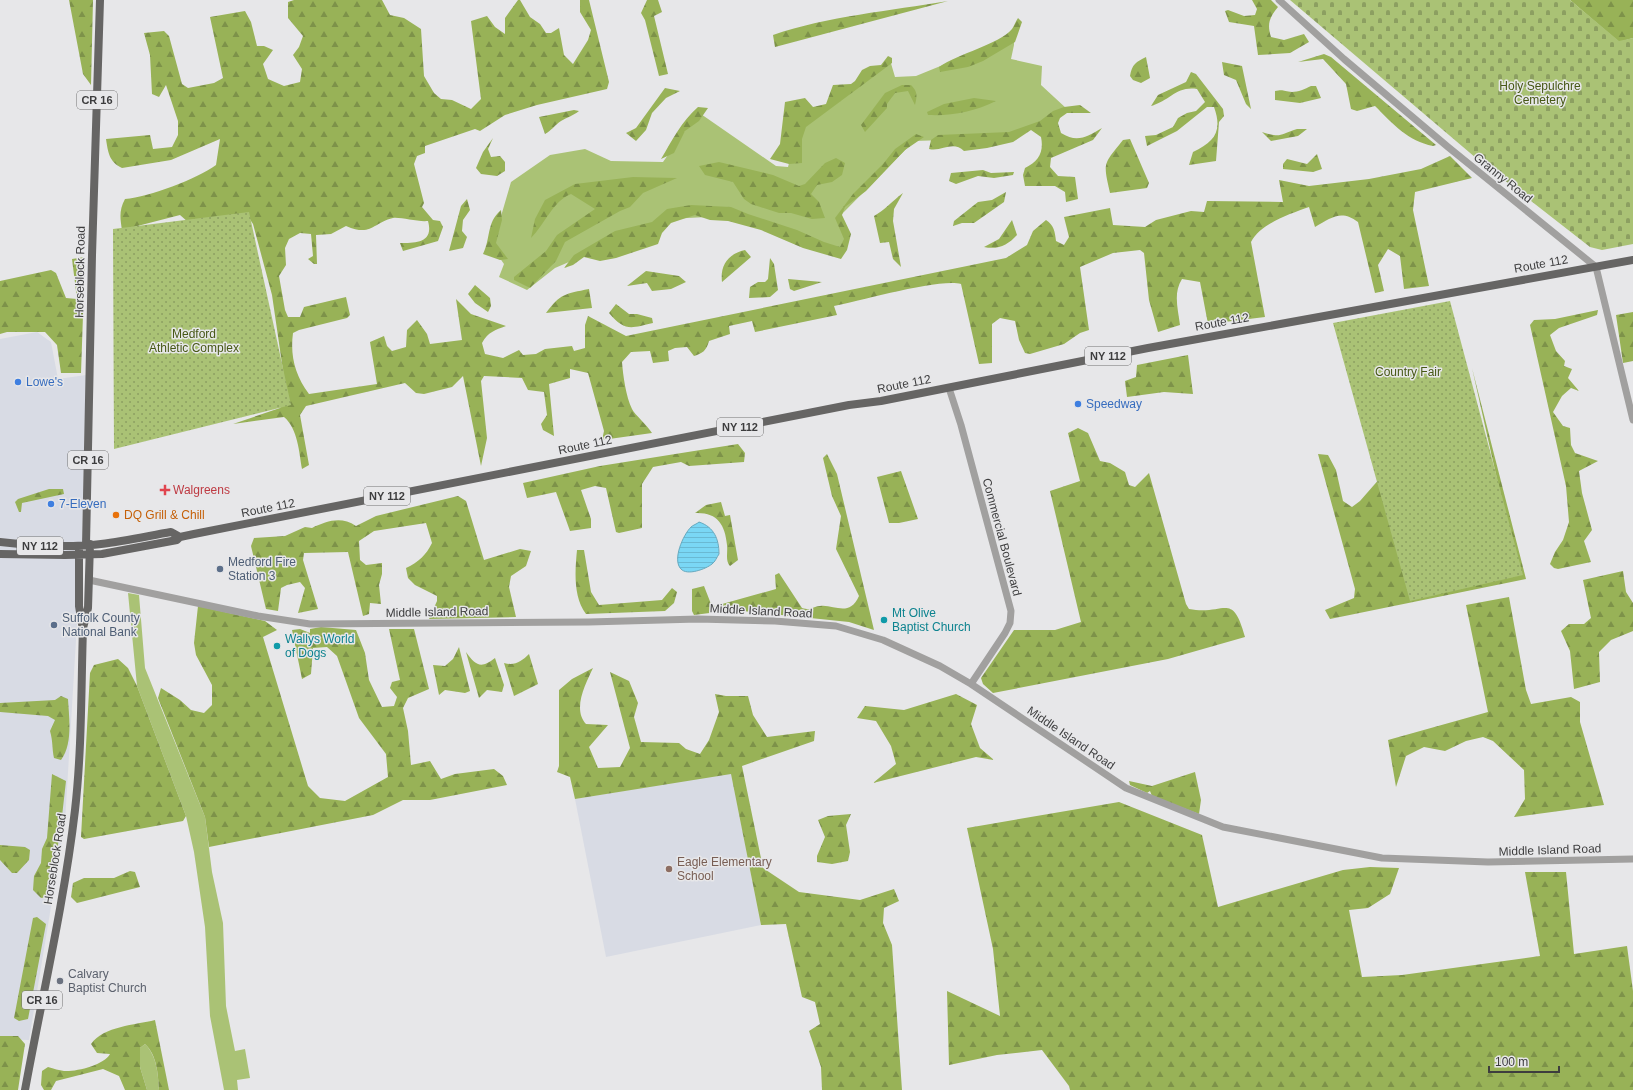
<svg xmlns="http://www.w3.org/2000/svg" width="1633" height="1090" font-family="Helvetica,sans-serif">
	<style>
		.built { fill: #d8dbe4 }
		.grass { fill: #aac275 }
		.forest { fill: url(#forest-firs) }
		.cemetery { fill: url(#cemetery-stones) }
		.park { fill: url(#park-dots) }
		.water { fill: url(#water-rules); stroke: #68a9be }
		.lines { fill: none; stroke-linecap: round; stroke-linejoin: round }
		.minor { stroke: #a1a09f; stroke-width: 7 }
		.major { stroke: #666564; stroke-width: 8 }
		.shop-dot { fill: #3f7fe0; stroke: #e7e7e9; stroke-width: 1.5 }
		.health-dot { fill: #e0444e; stroke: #e7e7e9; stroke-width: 1.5 }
		.food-dot { fill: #e8710a; stroke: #e7e7e9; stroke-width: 1.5 }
		.service-dot { fill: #5c6f8a; stroke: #e7e7e9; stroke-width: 1.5 }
		.culture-dot { fill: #0f9aa8; stroke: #e7e7e9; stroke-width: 1.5 }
		.education-dot { fill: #8d6e63; stroke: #e7e7e9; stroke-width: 1.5 }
		.worship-dot { fill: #6b7280; stroke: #e7e7e9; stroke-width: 1.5 }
		.labels { text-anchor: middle; stroke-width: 3; stroke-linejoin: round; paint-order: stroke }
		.shield { fill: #e7e7e9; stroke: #707071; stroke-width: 1 }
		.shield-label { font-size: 11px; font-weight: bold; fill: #3d3d3e }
		.park-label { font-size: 12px; fill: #475816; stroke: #e7e7e9 }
		.street-label { font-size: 12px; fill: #3d3d3e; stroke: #e7e7e9 }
		.shop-label { font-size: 12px; fill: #366cbe; stroke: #e7e7e9; text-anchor: start }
		.health-label { font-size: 12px; fill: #be3a42; stroke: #e7e7e9; text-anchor: start }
		.food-label { font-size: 12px; fill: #c56008; stroke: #e7e7e9; text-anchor: start }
		.service-label { font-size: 12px; fill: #4e5e75; stroke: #e7e7e9; text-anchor: start }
		.culture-label { font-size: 12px; fill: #0d838f; stroke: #e7e7e9; text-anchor: start }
		.education-label { font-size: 12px; fill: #785e54; stroke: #e7e7e9; text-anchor: start }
		.worship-label { font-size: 12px; fill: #5b616d; stroke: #e7e7e9; text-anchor: start }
	</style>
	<defs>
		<pattern id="forest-firs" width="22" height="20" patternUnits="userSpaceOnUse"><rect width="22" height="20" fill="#98b257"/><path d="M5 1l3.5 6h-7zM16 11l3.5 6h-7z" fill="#7d9249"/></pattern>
		<pattern id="cemetery-stones" width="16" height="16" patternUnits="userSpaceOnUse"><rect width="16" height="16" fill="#aac275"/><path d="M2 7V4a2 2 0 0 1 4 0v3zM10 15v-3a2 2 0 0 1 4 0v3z" fill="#8c9f61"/></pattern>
		<pattern id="park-dots" width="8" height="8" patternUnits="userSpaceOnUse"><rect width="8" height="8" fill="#aac275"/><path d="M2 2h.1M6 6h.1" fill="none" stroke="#8c9f61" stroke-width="1.8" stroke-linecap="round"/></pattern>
		<pattern id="water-rules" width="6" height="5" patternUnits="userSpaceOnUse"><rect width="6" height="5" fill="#7ad7f5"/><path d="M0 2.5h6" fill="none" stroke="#6ab9d3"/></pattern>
	</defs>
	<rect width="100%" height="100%" fill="#e7e7e9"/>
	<!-- built -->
	<path class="built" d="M37,332L51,342L58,379L86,375L82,541L65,822L29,1040L0,1039V339Z
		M731,773L761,925L606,957L575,799Z"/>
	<!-- grass -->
	<path class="grass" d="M1014,36V45L1011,59L1042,66L1041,85L1067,109L1007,138L914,141L839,217L847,238L839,252L725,216L669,219L555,268L527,290L499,277L504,264L492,247L511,182L550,155L585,149L611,161L663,162L698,112L776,166L788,167L799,124L890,60L895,77L916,76Z
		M128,593L139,595L145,668L205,817L212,872L223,923L226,1006L235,1051L245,1049L250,1078L237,1080L238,1090H224L210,1016L205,927L194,852L186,816L137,686Z
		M145,1044C157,1056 158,1074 159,1090H147L140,1067V1048Z"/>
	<!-- forest -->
	<path class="forest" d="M69,0H93L91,85L83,74Z
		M294,0H382L390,15L404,18L421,29L424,76L434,93L441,99L452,100L471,109L481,99L471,21L487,16L495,27L505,34V18L518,0H520L530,17L540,24L546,33H551L559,28L564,55L573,64L588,40L591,30L580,12V0H589L609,82L607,89L537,105L505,115L480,131L475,129L425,146V153L417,156L414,164L424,203L422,207L433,220L440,221L443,227L438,241L403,251L400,243C416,243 434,243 428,221C417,222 401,217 393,218C372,223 372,237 346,226L331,234L316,235L317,264H314L308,259L313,256L311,234L300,233L289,239L285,248L286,265L279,276L285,310L288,317H300L304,307L346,297L350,315L347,318L299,330L293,333C290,356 295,375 309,394L377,384L370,342L384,336L387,346L392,351L406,347L407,330L417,320L427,334L430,344L462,340L456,299L471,314L506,326C495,330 488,332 482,343L485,354L503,358L519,350L523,355L536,354L545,349L572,346L574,351L585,348V325L588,316L626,336L1006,258L1027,245L1033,231L1046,220C1054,225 1055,232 1056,241L1064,245L1069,237L1064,217L1110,208L1113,225L1145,227L1156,220L1191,211L1204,212L1207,201L1283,202L1279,180L1309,186L1369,179L1421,169L1450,156L1472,178L1415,192L1413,210L1429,286L1404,289L1400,256L1388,249L1378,265L1384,291L1375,293L1358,222C1341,209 1331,218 1315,227L1309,207C1290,214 1261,223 1251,242L1265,317L1208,324L1200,282L1182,279C1173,293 1178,309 1180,325L1158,332L1149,300L1144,253L1140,250L1113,253L1080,267L1089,330L1080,333L1064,344L1030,354L1025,353L1019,340L1015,321L1000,318L992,324V363L979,364L961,284C940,278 860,301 834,306L837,315L755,332L752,321L729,326L730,334L709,341C706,351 703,353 694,356L687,347L675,348L668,351L669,361L653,363L650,351L631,352L622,362C623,375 626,397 632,409C635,415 647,425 652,433L602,440L604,431L588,373L570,369V378L549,384L554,436L543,430L541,424L547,415L544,392L528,390L522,378L484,376L481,381L487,438L481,466L463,376L452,387L424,394L416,393L405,383L306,406L300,415L309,465L302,469C299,452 298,429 284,417L233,424L280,408L287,398L272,295L253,224L247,215L188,222L180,215L122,230C120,218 119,210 125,199C150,197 196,179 216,165L220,139L171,160L122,168C109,162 108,152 106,139L150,135L153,149L172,147L178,135V121L166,85L159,97L152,94L150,55L144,33L164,31L169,36L182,84L188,88L214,83L223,78L210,17L245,11L251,22L257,46H264L273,50L263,64L268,79L284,86L300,82L302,69L293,55L299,47L303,36L288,18V2Z
		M647,0H658L662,12L654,16L668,74L659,76L645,20L641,13Z
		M1252,0H1271L1278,7C1269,18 1267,24 1271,37L1284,40L1304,34L1309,42L1290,53L1258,55L1254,26L1229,22L1225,11L1228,10L1244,16L1255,15L1257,9Z
		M1570,0H1633V38L1619,42Z
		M948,1L775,47L773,35C828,16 890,11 948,1Z
		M1018,18L1022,22L1015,42L983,61L968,67L940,72L939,67C959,53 998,45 1012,29C1014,26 1016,21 1018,18Z
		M1324,54L1331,57L1436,145L1433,146C1408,141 1393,124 1375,106L1357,111L1351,109L1346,84L1323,59L1298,62Z
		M888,56L892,58V63L806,127L802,139V163L789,164L770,159L780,144L785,102L805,98L813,107L826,104L833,85L851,84L855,81L862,70L870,66L881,65Z
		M1146,57L1150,78L1141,83L1133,80L1130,76C1132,64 1136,62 1146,57Z
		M1222,62L1242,66L1251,109L1246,104L1236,80L1224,75Z
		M1191,72L1196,74L1223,109L1224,116L1219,122L1216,161L1189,165L1193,152C1214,142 1223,132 1214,107H1207L1177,131L1147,146L1145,136L1156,135L1173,127L1178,118L1187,113L1196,111L1205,102L1197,89C1176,86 1170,101 1151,106L1158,95L1186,82Z
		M902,85H911C918,92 917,96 915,105L908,91L895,93L887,104V108L865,132L861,125L885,93Z
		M1311,86H1316L1321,98L1300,103L1275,100V91C1283,89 1284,91 1292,92C1298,92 1305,89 1311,86Z
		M665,88L680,91L666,98L652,113L646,130L636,141L626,133L636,128Z
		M974,98L996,101C973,112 953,116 928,115L927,112L944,104Z
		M1080,105L1091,113H1067L1060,118L1058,123L1061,133C1077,143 1087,137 1102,128L1093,140L1051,158L1050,167L1058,176L1075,177L1078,199L1066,202L1065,192L1055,186H1025L1023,175L1025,168C1039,161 1044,152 1041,137L1031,130L1013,142L987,148L964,151C953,140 942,152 929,149L931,140L938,135L1009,132L1040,121L1053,111L1064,107Z
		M698,107L708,108L699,121L685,131L674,153L661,159C673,139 681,122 698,107Z
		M574,110L579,111C573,116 567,117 561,121C555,125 551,131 545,134L539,117Z
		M1297,129H1307L1298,136L1271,141L1262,132C1281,138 1279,135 1297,129Z
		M916,134L924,137L905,150L866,191L845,207L842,215L851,234L847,250L841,259L803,248L761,230L728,221L710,220L695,215L671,223L662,233L658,244L616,258L600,261L584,257L573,265L564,268L574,255L615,231L652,222L667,209L691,205L731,207L748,214L797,230L824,242L840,247L844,239L835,218L853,194L883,164L895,149Z
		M493,138L488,149L491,157L500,156L505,162V171L497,176L481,174L476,168L483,152Z
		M1130,139L1149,183L1147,188L1110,193C1103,162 1103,165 1123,140Z
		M1317,154L1322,169L1313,172L1283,169V164L1287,159L1307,164Z
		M836,158L845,163L842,175L832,182L817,185L811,194L819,202L825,218L812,219L791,213H779L751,204L744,199L733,182L705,175L699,166L719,162L773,175L799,186L805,184L825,163Z
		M983,170L991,173L1014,172L1013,175L994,178L978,176L956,184L949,181L951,173Z
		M633,177L677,178L643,193L630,207L620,211L565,242L556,261L530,288L514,280V277L546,251L557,235L595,209L571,194C553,201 545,224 531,238L535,219L545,200L575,184Z
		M1006,192L1004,202L974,223H962L953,226L954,221L978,202L992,200Z
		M903,193L894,209L893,221L901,267L893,259L889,242L880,243L874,216C885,210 892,201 903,193Z
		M467,199L470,210L463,220L462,231L467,237L463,248L449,251L461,206Z
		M501,210L502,220L496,243L508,259L500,260L483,254C491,238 486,223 501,210Z
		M1012,220L1017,235C1008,245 998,250 984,247L999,239Z
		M745,250L751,257L722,282C720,265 728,254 745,250Z
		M85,257L81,373H61L57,345L45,332H7L0,334V281L51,270L56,273L66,298L77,299L72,259Z
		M770,258L774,264L778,290L770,297L749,298L750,287L758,282H765L768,279Z
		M646,271L679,276L686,282L671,289L652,291L647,283L627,286Z
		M788,279L822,282L794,291L790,289Z
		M475,285L490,298L491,306L488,312L475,303L468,294Z
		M589,289L592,308L546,313C561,293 565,294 589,289Z
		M616,304L629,314H637L652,318L653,323C631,328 625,332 609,313Z
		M1598,310L1597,315L1559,328L1550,335L1556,351L1565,361L1564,366L1572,369L1568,378L1579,391L1571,388L1562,396L1553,412L1563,426L1570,428L1571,445L1575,453L1598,461L1579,471L1582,493L1592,530L1584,541L1591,562L1558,569L1554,568L1550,564L1555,552L1563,540L1569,522L1566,486L1530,325L1534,320L1555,319Z
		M1633,312V361L1623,363L1616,315Z
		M1188,355L1193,394L1164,392L1127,397L1125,381L1136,377L1137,365Z
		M1472,368L1526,579L1330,619L1325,610L1354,598L1355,589L1318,454L1328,455L1336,470L1343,501L1352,507L1360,501L1381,477L1517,568Z
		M1078,428L1088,433L1100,461L1110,463L1125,472L1129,485L1135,487L1149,473L1186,604L1189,609C1225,616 1232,590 1245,637L1168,659L993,693L983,684L981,678L1014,630H1055L1081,622L1050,491L1080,481L1068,433Z
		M738,444L745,453L744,462L689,466L681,462L653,467L642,484V528L619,533L616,532L606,488L595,486L581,490L591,519V528L570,531L556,492L527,498L523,483L600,466Z
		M827,454L837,474L874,630L849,622L733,610L694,615L692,611V589L704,586L711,604L715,606L776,589L775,575L779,573L802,608C812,611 811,607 820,606C834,604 849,618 859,596L836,549L841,516L832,496L823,458Z
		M901,471L918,519L899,523H889L877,477Z
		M49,489H63L64,494L22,503L21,512H19L15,502L18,499Z
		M458,496L466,501L484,560L520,549L531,551L526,566L511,576L509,587L516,617L429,619L437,601V596L415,585L408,578L406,568C419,562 426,555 432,543L426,523L374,531L359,541L360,560L366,565L382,563V574L379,585L381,604L370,603L369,614L363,616L348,552L304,553L303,560L318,609L298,613L305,588L300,582L287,585L281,588L278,611L266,609L251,546L254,538L285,536L305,527L312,528C327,521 341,516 356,526L376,516Z
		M721,502L725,516L730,515L738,560L730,566C725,561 728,552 727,545C725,524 717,512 695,513L706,505Z
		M577,550H584L591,592L599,605L662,600L672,588L677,592L674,603L665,611L586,614C573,597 575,571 577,550Z
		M1623,571L1626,592L1633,603V631L1611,640L1599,652L1600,682L1574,689L1570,651L1561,631L1569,624H1584L1591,618L1583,580Z
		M1509,597L1526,690L1531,704L1571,697L1580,702V722L1604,805L1514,817L1525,799L1524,770L1493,741L1483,737L1466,741L1445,751L1424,747L1406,756L1396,787L1388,740L1488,712L1466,605Z
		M198,606L265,621L277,630L263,637L308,786L320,798L345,801L388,777L386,754L359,718L337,656L327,647L313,648L311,674L302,679L292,630L300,629L310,633V629L321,627L356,630L365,653L369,680L382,707L394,706L397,697L390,688L392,682L400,680L389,629H414L429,689L408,698L403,708L408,731L411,765L430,761L441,779L455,774L494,769L503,776L507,785L430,800H403L373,815L209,847L205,817L158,698L161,688L180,700L191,710L204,713L212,705V685L196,655L194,643Z
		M459,647L470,691L465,693L445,690L439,695L433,665L445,666L453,659Z
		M466,652C476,666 481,669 495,658L504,685L502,692L487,690L479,698Z
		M529,654L538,684L514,696L504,663C515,666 522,661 529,654Z
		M118,659L128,668L137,686L186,816L183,821L84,839L81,837L90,673L94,665Z
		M593,668C586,683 572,709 586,724L608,725L589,747L598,768L620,767L630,748L610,672L629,681L638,703L634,717L641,742L679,743L686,749L700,754L709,740L719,712L715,694L726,696H748L753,715L767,737L815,731L814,741L742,766L763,868L799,892L860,900L894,889L899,901L884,908L883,923L892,945L902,1090H822L821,1067L809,1031L820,1024L815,1002L802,997L786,924L761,925L731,774L575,799L570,777L557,772L559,766V690L572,679Z
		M956,694L977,705L971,724L980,748L994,760L976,757L873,783L896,764L891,746L876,721L857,718L865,706L904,710Z
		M61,696L68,699C69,717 73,745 61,760L54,758C52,749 53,741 50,731L55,720L48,716L0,712V703L55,700Z
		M1195,772L1201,800L1199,814L1152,796L1150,791L1147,793L1130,785L1129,781L1152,786Z
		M52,774L66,781L60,834L48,897L41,898L33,890L34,876L41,863L42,849L47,838Z
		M1119,802L1202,835L1218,907L1343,870L1370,867L1399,868L1390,894L1368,908L1349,910L1362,977L1402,975L1540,956L1525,872H1566L1574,954L1627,946L1633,991V1090H1070L1069,1086L1042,1050L997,1055L949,1065L947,991L1000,1016L993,949L967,828Z
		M851,814L846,825L850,852L848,861L832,864L817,862V856L825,837L818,820L828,816Z
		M0,845L25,847L30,850L29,860L17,873H12L0,860Z
		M130,871L135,872L140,887L77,903L71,897L73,883L84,878H114Z
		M37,917L46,924L28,1019L19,1021L14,1018L33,918Z
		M155,1020L169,1090H159C158,1074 157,1055 145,1044L140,1048V1067L147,1090H125L119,1076L103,1069L56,1081L51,1090H44L41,1085L42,1071L48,1067C54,1069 59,1070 64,1071C76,1072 104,1065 110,1054L97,1053L91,1044C104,1026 135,1025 155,1020Z
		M0,1036H18L25,1044L18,1090H0Z"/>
	<!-- cemetery -->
	<path class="cemetery" d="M1290,0H1570L1619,41L1633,38V244L1602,250L1590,247L1476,158Z"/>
	<!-- park -->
	<path class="park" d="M249,212L291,405L114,449L113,229Z
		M1450,301L1523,575L1410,601L1333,323Z"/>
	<!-- water -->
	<path class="water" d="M699,522C714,527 719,539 719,554C717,557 715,562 712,564C706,569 687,576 681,569C672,560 683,535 691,527C693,525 697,524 699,522Z"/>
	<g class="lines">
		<!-- minor -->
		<path class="minor" d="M1279,0L1344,59L1448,147L1596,267L1633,420
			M949,388L961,425L1011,611L1010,623L1005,633L971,684
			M89,580L258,616L310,624L589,622L698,619L775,621L836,626L883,640L940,666L971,684L1126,788L1223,827L1382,858L1488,862L1633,859"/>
		<!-- major -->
		<path class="major" d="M0,542C34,546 68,548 101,544C125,541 148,536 171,532L180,537
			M86,545L92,255L100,0
			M79,550V606L82,624
			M0,554L65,555L102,554L177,540L180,537L194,534L849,405L881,401L1148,348L1633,260
			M25,1090C42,997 64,904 75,810C82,749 81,688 83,628L88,608L90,544"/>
	</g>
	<!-- markers -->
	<g class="shop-dot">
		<circle cx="18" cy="382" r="4"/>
		<circle cx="1078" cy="404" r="4"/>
		<circle cx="51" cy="504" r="4"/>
	</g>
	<path class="health-dot" d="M163 484h4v4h4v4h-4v4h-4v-4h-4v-4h4z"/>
	<circle class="food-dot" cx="116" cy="515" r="4"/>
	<g class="service-dot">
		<circle cx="220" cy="569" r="4"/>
		<circle cx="54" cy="625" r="4"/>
	</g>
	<g class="culture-dot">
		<circle cx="884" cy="620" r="4"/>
		<circle cx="277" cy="646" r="4"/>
	</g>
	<circle class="education-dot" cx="669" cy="869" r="4"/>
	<circle class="worship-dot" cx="60" cy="981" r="4"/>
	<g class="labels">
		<!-- shield labels -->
		<g class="shield">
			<rect x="77" y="91" width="40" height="18" rx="3"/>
			<rect x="1085" y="347" width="46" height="18" rx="3"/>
			<rect x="717" y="418" width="46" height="18" rx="3"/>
			<rect x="68" y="451" width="40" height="18" rx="3"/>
			<rect x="364" y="487" width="46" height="18" rx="3"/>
			<rect x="17" y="537" width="46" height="18" rx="3"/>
			<rect x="22" y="991" width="40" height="18" rx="3"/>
		</g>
		<g class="shield-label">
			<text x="97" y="104">CR 16</text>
			<text x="1108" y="360">NY 112</text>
			<text x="740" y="431">NY 112</text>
			<text x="88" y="464">CR 16</text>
			<text x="387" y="500">NY 112</text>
			<text x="40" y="550">NY 112</text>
			<text x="42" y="1004">CR 16</text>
		</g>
		<!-- park labels -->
		<g class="park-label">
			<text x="1540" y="90">Holy Sepulchre<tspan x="1540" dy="14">Cemetery</tspan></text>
			<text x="194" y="338">Medford<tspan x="194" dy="14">Athletic Complex</tspan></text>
			<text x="1408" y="376">Country Fair</text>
		</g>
		<!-- street labels -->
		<g class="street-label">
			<text transform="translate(1503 178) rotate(39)" y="4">Granny Road</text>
			<text transform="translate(1541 264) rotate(-10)" y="4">Route 112</text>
			<text transform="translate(80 272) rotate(-89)" y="4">Horseblock Road</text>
			<text transform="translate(1222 322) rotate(-10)" y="4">Route 112</text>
			<text transform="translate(904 384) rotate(-11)" y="4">Route 112</text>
			<text transform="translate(585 445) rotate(-12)" y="4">Route 112</text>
			<text transform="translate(268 508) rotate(-11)" y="4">Route 112</text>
			<text transform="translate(1002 537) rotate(75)" y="4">Commercial Boulevard</text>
			<text transform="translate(761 611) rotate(3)" y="4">Middle Island Road</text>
			<text transform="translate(437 612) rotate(-1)" y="4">Middle Island Road</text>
			<text transform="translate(1071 738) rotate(34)" y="4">Middle Island Road</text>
			<text transform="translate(1550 850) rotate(-2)" y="4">Middle Island Road</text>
			<text transform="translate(55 859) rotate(-81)" y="4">Horseblock Road</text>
		</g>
		<!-- shop labels -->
		<g class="shop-label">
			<text x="26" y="386">Lowe's</text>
			<text x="1086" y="408">Speedway</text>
			<text x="59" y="508">7-Eleven</text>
		</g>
		<!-- health labels -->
		<g class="health-label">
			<text x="173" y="494">Walgreens</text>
		</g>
		<!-- food labels -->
		<g class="food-label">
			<text x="124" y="519">DQ Grill &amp; Chill</text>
		</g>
		<!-- service labels -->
		<g class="service-label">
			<text x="228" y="566">Medford Fire<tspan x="228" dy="14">Station 3</tspan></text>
			<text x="62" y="622">Suffolk County<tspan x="62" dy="14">National Bank</tspan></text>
		</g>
		<!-- culture labels -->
		<g class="culture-label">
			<text x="892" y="617">Mt Olive<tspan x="892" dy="14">Baptist Church</tspan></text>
			<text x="285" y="643">Wallys World<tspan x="285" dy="14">of Dogs</tspan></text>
		</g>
		<!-- education labels -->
		<g class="education-label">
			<text x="677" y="866">Eagle Elementary<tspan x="677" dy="14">School</tspan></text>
		</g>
		<!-- worship labels -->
		<g class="worship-label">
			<text x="68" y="978">Calvary<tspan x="68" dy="14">Baptist Church</tspan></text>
		</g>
	</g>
	<!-- scale -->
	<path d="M1489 1066v6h70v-6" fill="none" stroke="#3d3d3e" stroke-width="2"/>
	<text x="1495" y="1066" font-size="12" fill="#3d3d3e" stroke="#e7e7e9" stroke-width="3" paint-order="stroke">100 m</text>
</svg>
